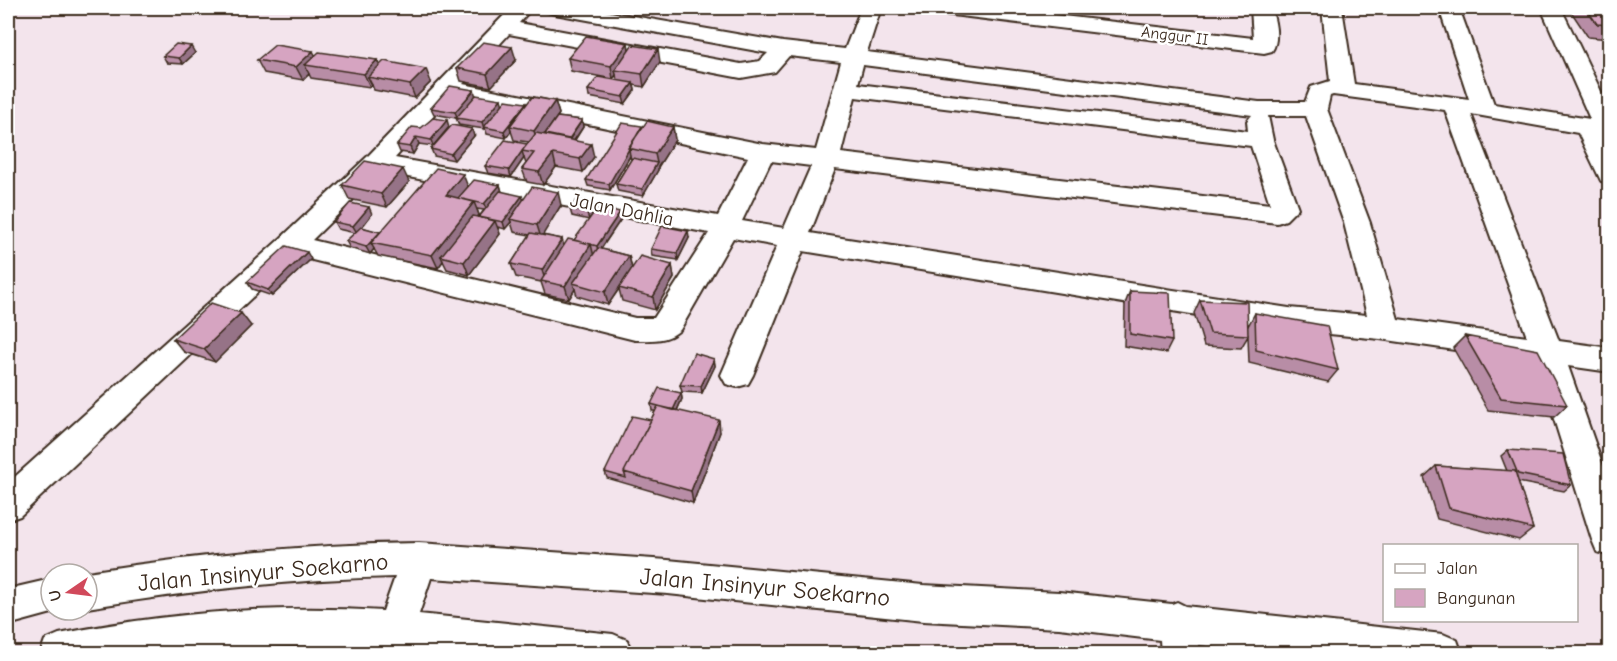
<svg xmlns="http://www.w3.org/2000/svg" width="1617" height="661" font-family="'Comic Neue',sans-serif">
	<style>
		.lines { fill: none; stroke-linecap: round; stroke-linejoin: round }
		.minor-casing { stroke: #3b2a1e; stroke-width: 4 }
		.minor { fill: #fff; fill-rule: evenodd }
		.wall { fill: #b88da6; stroke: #3b2a1e; stroke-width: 1.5; fill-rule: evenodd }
		.shaded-wall { fill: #967387; stroke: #3b2a1e; stroke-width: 1.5 }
		.building { fill: #d6a4c1; stroke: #3b2a1e; stroke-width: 1.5 }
		.labels { text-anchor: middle; stroke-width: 5; stroke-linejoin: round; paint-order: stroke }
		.far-street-label { font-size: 16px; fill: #3b2a1e; stroke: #fff }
		.street-label { font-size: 20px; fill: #3b2a1e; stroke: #fff }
		.near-street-label { font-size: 24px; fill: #3b2a1e; stroke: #fff }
	</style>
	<rect width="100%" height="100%" fill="#f3e4ec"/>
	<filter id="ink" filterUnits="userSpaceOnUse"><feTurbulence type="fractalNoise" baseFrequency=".0167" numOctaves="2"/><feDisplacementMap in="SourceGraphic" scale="12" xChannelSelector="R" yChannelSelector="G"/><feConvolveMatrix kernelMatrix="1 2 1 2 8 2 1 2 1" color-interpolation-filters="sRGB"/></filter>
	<g filter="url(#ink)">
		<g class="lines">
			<!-- minor casing -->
			<g class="minor-casing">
				<path id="minor" d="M511,8H532L519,23L741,64L760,61L768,53L555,14L548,12L545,8H587L783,42L845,49L861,8H881L867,52L1259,102H1305L1311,87L1330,81L1322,8H1342L1354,84L1469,99L1439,8H1459L1494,104L1590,119L1541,8H1561L1610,110V130L1602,132L1610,148V183L1601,181L1578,133L1471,114L1559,341L1610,348V372L1568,366L1610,486V556L1597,552L1592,540L1536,362L1380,339L1289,330L803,251L753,375L748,384L737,387L726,384L721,375L777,246L733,238L680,330C666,342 652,340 635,340L296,256L20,516L8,520V483L281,238L367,157ZM509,34L741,78L775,72L789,56L841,62L816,150L763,144L463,84ZM863,65L1252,115L1247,121L1248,131L858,84ZM1333,95L1445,110L1527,337L1398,319L1370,223L1327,109L1330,96ZM452,96L748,157L718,216L395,158ZM855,97L1251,146L1270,204L841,153ZM1268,116H1306L1344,223L1367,315L1289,308L810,233L835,169L1277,223L1286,220L1298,208L1273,140ZM771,161L811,166L784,228L742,221ZM381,172L709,233L654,318H635L312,240Z
					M934,8H993L1253,38L1251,8H1271C1275,20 1280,39 1272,51L1264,53L944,14L937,12Z
					M419,543L668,560L923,585L1059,592L1172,604L1177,602L1185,606L1443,634L1457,640L1462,654H1273L1199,645L1200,654H1161L1160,640L1059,628L923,621L668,594L431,578L419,614L613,634L627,640L632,654H429L317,646L242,647L175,654H40L45,640L59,634C166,613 273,604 383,611L395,577C292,579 188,591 87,608V574H83L87,572C197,555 308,544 419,543Z
					M51,579V610H63L8,625V589Z"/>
			</g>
			<!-- minor -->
			<use href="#minor" class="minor"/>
		</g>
		<!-- wall -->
		<path class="wall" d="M425,8H466L462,12Z
			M1571,8H1610V39L1588,37L1570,10Z
			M628,43L629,50L660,62L644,87L634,85L635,90L625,104L589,97L588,90L617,80L616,75L613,79L571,71L568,58Z
			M195,53L183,64L167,63L163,56Z
			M315,55L377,60L380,66L431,82L415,98L374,90L372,85L370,87L311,78L309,74L303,80L264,73L257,60Z
			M516,60L491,87L461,81L457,68Z
			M475,95L502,105L526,104L555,101L559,114L557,117L582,120L583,127L575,140L594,157L583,172L556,167L543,185L527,182L522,169L526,164L524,158L511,177L488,173L485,166L527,144L529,142L514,140L511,131L506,138L487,134L485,128L484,129L459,125L456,118L434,114L431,108Z
			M449,127L433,146L419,144L413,154L400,152L397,145L421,128Z
			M673,127L675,140L658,167V170L643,196L618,191L616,184L631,160L630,156L610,190L588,186L586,180L642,129Z
			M474,136L454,160L434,156L431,149Z
			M409,182L387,207L349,199L342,185Z
			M500,185L502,192L523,199L561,205L542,235L562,239L563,246L574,240L620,212L621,219L601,249L629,256L632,268L672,265L674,278L655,310L622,301L619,289L608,305L577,296L575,289L569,299L545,294L541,282L516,277L511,264L530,235L514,232L511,222L505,229L498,227L500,234L469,275L447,269L443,261L438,268L378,256L374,249L370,254L350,248L346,241L355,233L338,229L334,222L372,214L362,227L380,233L468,186ZM477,209L484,210L479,217H478L479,215Z
			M593,203L595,210L589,220L572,216L570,209Z
			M689,238L678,260L652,256L651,249Z
			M311,259L272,296L252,289L247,282Z
			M1130,291L1172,341L1166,353L1124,346L1125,304Z
			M1200,300L1248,326L1255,313L1338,370L1328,382L1249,363L1248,336L1241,348L1204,346L1194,313Z
			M251,326L215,362L184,352L173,339Z
			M1465,336L1567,405L1554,417L1488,410L1453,348Z
			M714,359L715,366L702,393L682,392L680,385Z
			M681,393L682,399L677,411L720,432L693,503L607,478L605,472L651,420L655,411H652L651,404Z
			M1508,450L1571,485L1564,491L1518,482L1533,529L1519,540L1437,519L1424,477L1436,466L1507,471L1501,456Z"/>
		<!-- shaded-wall -->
		<path class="shaded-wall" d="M460,8H466L462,12Z
			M628,43L630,56L615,70L616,75L613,79L611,66Z
			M191,46L195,53L183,64L179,58Z
			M512,47L516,60L491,87L487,74Z
			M658,49L660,62L644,87L642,74Z
			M313,51L320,64L305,65L309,74L303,80L296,67Z
			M377,60L383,73L368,77L372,85L370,87L364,74Z
			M426,69L431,82L415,98L410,85Z
			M633,83L635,90L625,104L623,97Z
			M474,90L476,97L458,119L455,112Z
			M501,99L503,106L484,129L482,122Z
			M555,101L559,114L538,144L534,131Z
			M526,103L528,110L510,126L511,131L506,138L504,131Z
			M447,120L449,127L433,146L431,140Z
			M582,120L583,127L569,148L568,142Z
			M673,127L675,140L658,167V170L643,196L642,189L657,163L655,154Z
			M472,129L474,136L454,160L451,154Z
			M416,137L419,144L413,154L410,147Z
			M591,144L594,157L583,172L580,159Z
			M629,149L630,156L610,190L609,184Z
			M522,151L524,158L511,177L509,170Z
			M553,154L556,167L543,185L539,172Z
			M403,169L409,182L387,207L381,194Z
			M463,174L468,187L451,208L446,195Z
			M500,185L502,192L487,211L484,204Z
			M558,192L561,205L541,238L537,225Z
			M522,196L525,203L510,219L511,222L505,229L503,222Z
			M474,202L479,215L446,257L441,256L443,261L438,268L432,255Z
			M593,203L595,210L589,220L587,213Z
			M369,207L372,214L357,233L353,226Z
			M620,212L621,219L598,253L597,246Z
			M495,221L500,234L469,275L464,262Z
			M688,231L689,238L678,260L677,253Z
			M380,232L371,243L374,249L370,254L366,247Z
			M562,239L565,252L546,283L542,270Z
			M591,244L594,257L573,283L575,289L569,299L565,286Z
			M307,252L311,259L272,296L268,290Z
			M629,256L632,269L608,305L605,292Z
			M672,265L674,278L655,310L653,297Z
			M241,313L251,326L215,362L204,349Z
			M714,359L715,366L702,393L701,386Z
			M681,393L682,399L674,417L673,410Z
			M719,420L720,432L693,503L691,491Z"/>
		<!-- building -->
		<path class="building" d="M1586,8H1610V25L1597,24Z
			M586,36L628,43L611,66L568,58Z
			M483,42L512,47L487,74L457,68Z
			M176,44L191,46L179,58L163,56Z
			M275,45L313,51L296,67L257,60Z
			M632,45L658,49L642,74L615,70Z
			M319,52L377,60L364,74L305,65Z
			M384,61L426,69L410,85L368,77Z
			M598,77L633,83L623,97L588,90Z
			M450,86L474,90L455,112L431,108Z
			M476,95L501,99L482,122L456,118Z
			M532,97L555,101L534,131L510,126Z
			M506,100L526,103L504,131L484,127Z
			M557,117L582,120L569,139L545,134Z
			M433,118L447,120L431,140L416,137L410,147L397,145L412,127L421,128Z
			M647,121L673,127L655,154L628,148Z
			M622,123L642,126L609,184L586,180Z
			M452,125L472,129L451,154L431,149Z
			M536,133L591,144L580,159L553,154L539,172L522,169L534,153L522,151Z
			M505,140L527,144L509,170L485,166Z
			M632,158L657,163L642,189L616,184Z
			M365,161L403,169L381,194L342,185Z
			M436,168L463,174L446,195L474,202L432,255L371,243Z
			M474,180L500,185L484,204L458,198Z
			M532,187L558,192L537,225L510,219Z
			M500,191L522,196L503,222L479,217Z
			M577,200L593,203L587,213L570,209Z
			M350,203L369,207L353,226L334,222Z
			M598,207L620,212L597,246L574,240Z
			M473,216L495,221L464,262L441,256Z
			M662,226L688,231L677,253L651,249Z
			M361,227L380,232L366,247L346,241Z
			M531,233L562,239L542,270L511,264Z
			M568,239L591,244L565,286L541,281Z
			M286,246L307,252L268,290L247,282Z
			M598,248L629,256L605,292L573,283Z
			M640,256L672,265L653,297L619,288Z
			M1130,291L1170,293L1172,341L1130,334Z
			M1200,300L1247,302L1248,335L1210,333Z
			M211,303L241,313L204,349L173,339Z
			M1255,313L1327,326L1338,370L1256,350Z
			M1465,336L1538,350L1567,405L1501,398Z
			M694,353L714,359L701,386L680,385Z
			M659,388L681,393L673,410L651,404Z
			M658,406L719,420L691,491L624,472Z
			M632,416L651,420L624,472L626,478L605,472Z
			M1508,450L1563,454L1571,485L1518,474Z
			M1436,466L1515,471L1533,529L1449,508Z
			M204,651L213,654H202Z"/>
	</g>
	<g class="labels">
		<!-- far-street labels -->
		<g class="far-street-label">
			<text transform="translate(1175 35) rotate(7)" y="6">Anggur II</text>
		</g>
		<!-- street labels -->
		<g class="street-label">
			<text transform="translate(622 209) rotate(11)" y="7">Jalan Dahlia</text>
		</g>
		<!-- near-street labels -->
		<g class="near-street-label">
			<text transform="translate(263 572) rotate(-5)" y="8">Jalan Insinyur Soekarno</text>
			<text transform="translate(765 587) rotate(5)" y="8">Jalan Insinyur Soekarno</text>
		</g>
	</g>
	<!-- margin -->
	<rect width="1617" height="661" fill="none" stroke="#fff" stroke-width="30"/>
	<rect x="15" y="15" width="1587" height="631" fill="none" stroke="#3b2a1e" stroke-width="2" filter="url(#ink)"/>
	<!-- legend -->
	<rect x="1383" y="544" width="195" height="78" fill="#ffffff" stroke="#b1aaa5" stroke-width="1.5"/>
	<rect x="1395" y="564" width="30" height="9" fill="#ffffff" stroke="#b1aaa5" stroke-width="1.5"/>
	<text x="1437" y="574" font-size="18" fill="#3b2a1e">Jalan</text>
	<rect x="1395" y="589" width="30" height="18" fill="#d6a4c1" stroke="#b1aaa5" stroke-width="1.5"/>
	<text x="1437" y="604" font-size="18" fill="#3b2a1e">Bangunan</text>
	<!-- north arrow -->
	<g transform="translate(69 592) rotate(256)"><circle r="28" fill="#ffffff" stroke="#b1aaa5" stroke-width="1.5"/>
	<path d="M0-4.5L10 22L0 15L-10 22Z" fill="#d1495b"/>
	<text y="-9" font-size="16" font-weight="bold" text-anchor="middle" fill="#3b2a1e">U</text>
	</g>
</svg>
